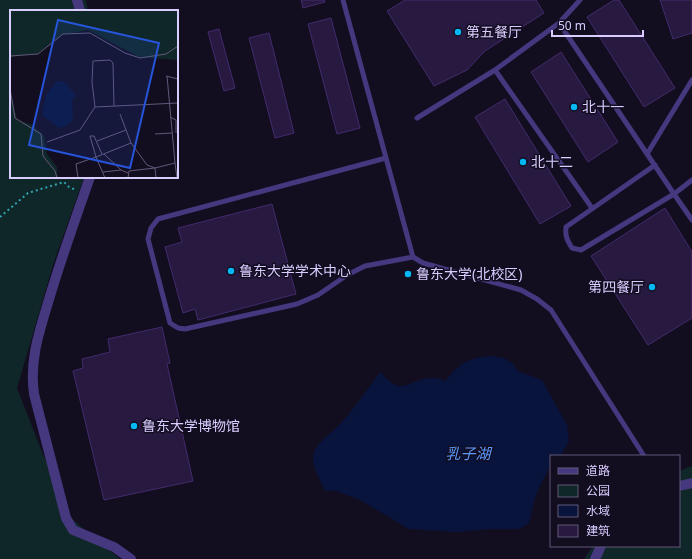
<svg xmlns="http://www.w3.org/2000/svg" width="692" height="559" font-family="'Noto Sans','Noto Sans SC',sans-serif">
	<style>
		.green { fill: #102729 }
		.water { fill: #09143c }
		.building { fill: #271940; stroke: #422b6c }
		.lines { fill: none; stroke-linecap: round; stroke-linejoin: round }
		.path { stroke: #2ea5b0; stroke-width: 2; stroke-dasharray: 2 3; stroke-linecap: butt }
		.service { stroke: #45387e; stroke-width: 5 }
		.minor { stroke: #45387e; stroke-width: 10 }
		.poi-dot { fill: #02b8f5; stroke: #130d20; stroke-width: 1.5 }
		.labels { text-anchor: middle; stroke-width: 3; stroke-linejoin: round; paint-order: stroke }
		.poi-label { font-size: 14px; fill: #d9ccff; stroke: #130d20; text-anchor: start }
		.water-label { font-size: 15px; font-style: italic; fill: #5a9afe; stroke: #130d20 }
		.inset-road { fill: none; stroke: #625979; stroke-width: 1 }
		.view { fill: #2654da; fill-opacity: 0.15; stroke: #2654da; stroke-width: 2 }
		.inset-edge { fill: none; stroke: #d9ccff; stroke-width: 2 }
	</style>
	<rect width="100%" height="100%" fill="#130d20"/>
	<!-- green -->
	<path class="green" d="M0,0H86L88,11H11V177H84L53,265L17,388L42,452L72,519L120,559H0Z
		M692,466V559H584L593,546H679V471Z"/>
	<!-- water -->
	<path class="water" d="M488,356C502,357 511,358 518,371L542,380L567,425L569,442L560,456H551C551,472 542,478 537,493C533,503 532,513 529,523L519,529H492L456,532L409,529L360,500L336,491H325C321,479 310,467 314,453C317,443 329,435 336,428C353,412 366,389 381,372C402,400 408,378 433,378C437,378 442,380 445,381C460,364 465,359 488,356Z"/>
	<!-- building -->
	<path class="building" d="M301,0H324L325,2L303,8Z
		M405,0H536L544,13L485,51L467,70L434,86L387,11Z
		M614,0H619L675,88L644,107L587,17Z
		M660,0H692V33L673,39Z
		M331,18L360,128L337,134L308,24Z
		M219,29L235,88L224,91L208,32Z
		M269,33L294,133L275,138L249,38Z
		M561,52L618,142L588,162L531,72Z
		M505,99L571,206L540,224L475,117Z
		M272,204L296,294L198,320L195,309L183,313L165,247L182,242L178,228Z
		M665,208L692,252V318L648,345L591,256Z
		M162,327L170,363L167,364L193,481L104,500L73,371L83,368L82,359L110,352L108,339Z"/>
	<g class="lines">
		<!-- path -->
		<path class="path" d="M0,217L28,193L64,182L69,187L76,190"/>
		<!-- service -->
		<path class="service" d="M343,0L413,257L423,263L521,290L537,299L551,310L644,456
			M559,23L674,194L692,180
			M495,70L592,208
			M417,118L495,70L559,23L580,0
			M647,154L692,80
			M386,158L158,219L151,228L148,239L170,323L178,328L185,329L297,304L318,295L347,275L365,266L413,257
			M655,165L566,227C565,236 567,240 572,248L581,250L674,194L692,220"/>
		<!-- minor -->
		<path class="minor" d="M77,0L80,11
			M90,177C76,217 62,256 50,296C40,330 29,359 34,394L66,518L73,530L114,547L131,559
			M679,486L692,483
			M595,559L601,546"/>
	</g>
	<!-- markers -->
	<g class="poi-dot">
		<circle cx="458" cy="32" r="4"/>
		<circle cx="574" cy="107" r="4"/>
		<circle cx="523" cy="162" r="4"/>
		<circle cx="231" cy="271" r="4"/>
		<circle cx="408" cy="274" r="4"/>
		<circle cx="652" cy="287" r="4"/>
		<circle cx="134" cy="426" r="4"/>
	</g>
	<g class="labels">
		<!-- poi labels -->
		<g class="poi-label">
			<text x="466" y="37">第五餐厅</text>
			<text x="582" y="112">北十一</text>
			<text x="531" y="167">北十二</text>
			<text x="239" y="276">鲁东大学学术中心</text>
			<text x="416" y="279">鲁东大学(北校区)</text>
			<text x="644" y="292" text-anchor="end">第四餐厅</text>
			<text x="142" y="431">鲁东大学博物馆</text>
		</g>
		<!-- water labels -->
		<g class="water-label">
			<text x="468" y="459">乳子湖</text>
		</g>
	</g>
	<!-- overview -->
	<g transform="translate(10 10)">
		<rect width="168" height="168" fill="#130d20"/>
		<path d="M0,0H168V50L129,47L78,20L52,25L27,44L0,47ZM0,77L7,110L23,115L34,126L37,144L47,157L48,168H0Z" fill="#102729"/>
		<path d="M47,71H54L66,86L62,90L63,109L58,115L49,118L32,105L36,85Z" fill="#09143c"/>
		<path class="inset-road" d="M0,46L28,44L53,24L80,23L115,43L130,48L156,44L168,36M156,66L168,69M0,79L5,108L31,124L33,146L45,161L47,168M85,97L82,72L83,51L100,50L103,53L104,96M110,104L121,133L137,155L145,158L165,153L157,66M160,107L166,110V123M145,124L162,123M87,131L116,120M37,132L70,120L85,97L168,93M94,144L111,160M165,153L167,168M93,162L111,160L118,163M68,168L66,154L86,147L80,126H84L92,144M95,168L86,147L121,133M118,168L119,161L145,158L146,168"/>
		<path class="view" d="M48,10L149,33L120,158L19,135Z"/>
		<rect width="168" height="168" class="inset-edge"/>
	</g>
	<!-- legend -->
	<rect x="550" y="455" width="130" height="92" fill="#130d20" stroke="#625979"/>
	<rect x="558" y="468" width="20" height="6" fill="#45387e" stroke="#625979"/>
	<text x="586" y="475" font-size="12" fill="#d9ccff">道路</text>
	<rect x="558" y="485" width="20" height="12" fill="#102729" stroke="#625979"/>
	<text x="586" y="495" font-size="12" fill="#d9ccff">公园</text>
	<rect x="558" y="505" width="20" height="12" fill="#09143c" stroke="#625979"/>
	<text x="586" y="515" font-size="12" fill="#d9ccff">水域</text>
	<rect x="558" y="525" width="20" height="12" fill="#271940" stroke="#625979"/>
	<text x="586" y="535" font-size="12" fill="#d9ccff">建筑</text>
	<!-- scale -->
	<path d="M552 30v6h91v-6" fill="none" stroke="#d9ccff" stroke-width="2"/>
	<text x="558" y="30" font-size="12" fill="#d9ccff" stroke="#130d20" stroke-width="3" paint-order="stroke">50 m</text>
</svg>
